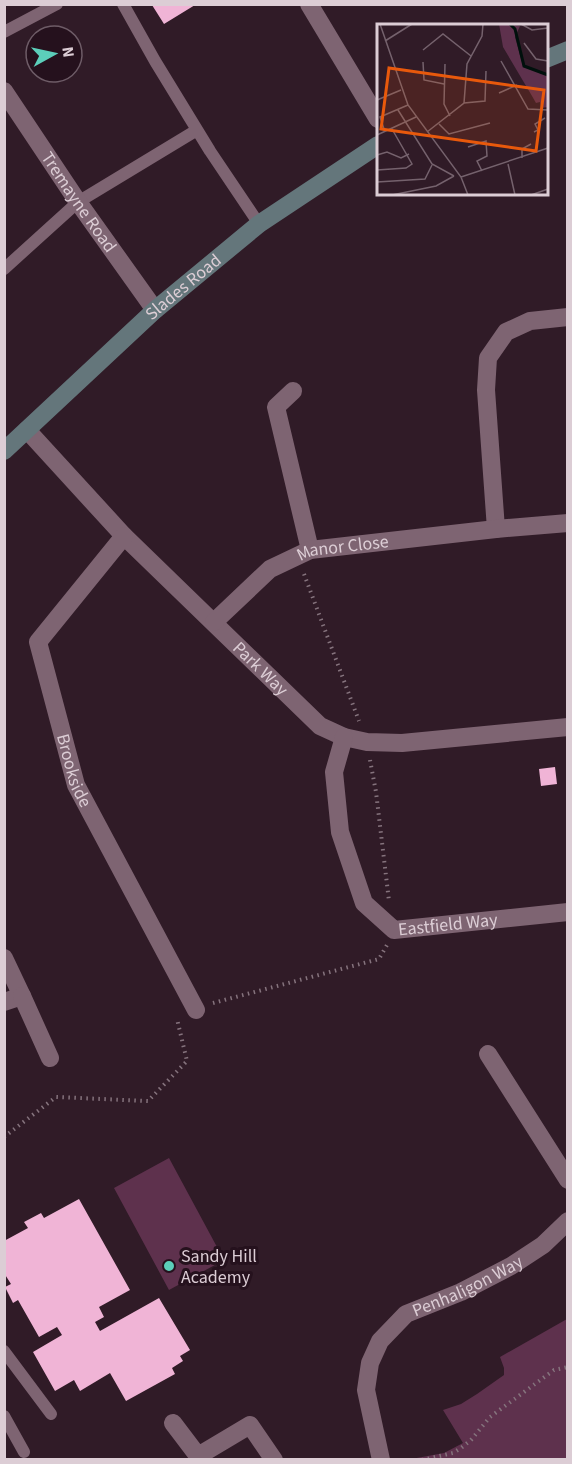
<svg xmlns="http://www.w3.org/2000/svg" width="572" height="1464" font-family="'Source Sans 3',sans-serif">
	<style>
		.green { fill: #5e314d }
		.building { fill: #f0b4d6 }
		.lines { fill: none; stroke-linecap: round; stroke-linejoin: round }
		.path { stroke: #85737d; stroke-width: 4; stroke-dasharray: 1.5 4.5; stroke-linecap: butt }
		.lane { stroke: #7e6472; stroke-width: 12 }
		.street { stroke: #7e6472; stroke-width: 18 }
		.secondary { stroke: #64767b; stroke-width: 18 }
		.poi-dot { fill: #5cceba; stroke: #25111d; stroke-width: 2 }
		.labels { text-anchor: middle; stroke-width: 6; stroke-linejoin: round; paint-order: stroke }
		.street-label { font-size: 18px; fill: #dccdd5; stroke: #25111d }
		.poi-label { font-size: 18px; fill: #dccdd5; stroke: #25111d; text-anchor: start }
		.inset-river { fill: none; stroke: #00100c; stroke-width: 3 }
		.inset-road { fill: none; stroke: #75626d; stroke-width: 1.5 }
		.view { fill: #e8590c; fill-opacity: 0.15; stroke: #e8590c; stroke-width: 3 }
		.inset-edge { fill: none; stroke: #dccdd5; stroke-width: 3 }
	</style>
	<rect width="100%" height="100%" fill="#301b27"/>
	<!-- green -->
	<path class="green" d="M169,1158L224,1260L169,1290L114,1188Z
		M567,1319V1459H411L444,1453L463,1443L443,1410L461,1404L477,1394L504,1375V1368L500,1357Z"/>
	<!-- building -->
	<path class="building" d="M152,5H195L164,24Z
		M555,767L557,784L541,786L539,769Z
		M79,1199L130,1290L99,1307L104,1317L95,1322L100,1331L159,1298L190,1350L180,1356L183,1361L172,1368L175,1374L126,1401L110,1373L80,1391L74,1380L55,1391L33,1352L62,1335L57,1327L39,1337L18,1300L13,1303L5,1287L11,1284L4,1273V1241L28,1228L24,1222L41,1213L44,1218Z"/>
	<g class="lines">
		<!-- path -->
		<path class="path" d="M304,574L359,721
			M370,760L376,792L389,901
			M213,1003L379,959L387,945
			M4,1137L56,1097L148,1101L187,1061L177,1019
			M422,1460L453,1453L461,1448L471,1440L490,1417L554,1370L568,1367"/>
		<!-- lane -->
		<path class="lane" d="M123,4L155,61L210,151L259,224
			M4,32L57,4
			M4,269L78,202L197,130
			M4,1351L51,1414
			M4,1416L24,1452"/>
		<!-- street -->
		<g class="street">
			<path d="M309,4L378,119"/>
			<path id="s1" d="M4,91L78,202L155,310"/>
			<path d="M293,391L276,407L310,550"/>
			<path id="s2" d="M27,430L124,536L320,726L344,737L367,742L402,743L568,727"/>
			<path d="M496,529L486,390L488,358L506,332L530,321L568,317"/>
			<path id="s3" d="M124,536L38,642L76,785L196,1010"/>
			<path id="s4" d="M214,622L270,569L310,550L496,529L568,523"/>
			<path id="s5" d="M344,737L334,772L340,832L364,903L394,930L568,912"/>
			<path d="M4,958L22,996L4,1002"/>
			<path d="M22,996L50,1058"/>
			<path d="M488,1054L568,1180"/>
			<path d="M173,1423L198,1456L250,1425L274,1460"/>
			<path id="s6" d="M381,1460L366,1390L370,1363L380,1341L406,1314L461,1292L511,1266L543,1245L568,1221"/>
		</g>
		<!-- secondary -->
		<g class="secondary">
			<path d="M546,59L568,50"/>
			<path id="s7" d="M4,451L155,310L259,224L378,145"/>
		</g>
	</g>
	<!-- markers -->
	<circle class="poi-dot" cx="169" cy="1266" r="6"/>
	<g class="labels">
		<!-- street labels -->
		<g class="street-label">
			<text dy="6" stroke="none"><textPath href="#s1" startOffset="134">Tremayne Road</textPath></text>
			<text dy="6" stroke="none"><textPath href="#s7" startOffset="243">Slades Road</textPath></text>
			<text dy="6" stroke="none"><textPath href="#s4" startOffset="154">Manor Close</textPath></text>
			<text dy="6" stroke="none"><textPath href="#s2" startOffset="334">Park Way</textPath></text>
			<text dy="6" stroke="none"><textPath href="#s3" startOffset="270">Brookside</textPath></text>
			<text dy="6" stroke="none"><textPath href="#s5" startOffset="266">Eastfield Way</textPath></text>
			<text dy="6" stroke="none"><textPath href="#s6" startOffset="228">Penhaligon Way</textPath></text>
		</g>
		<!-- poi labels -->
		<g class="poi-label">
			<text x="181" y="1262">Sandy Hill<tspan x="181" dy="21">Academy</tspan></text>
		</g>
	</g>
	<!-- overview -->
	<g transform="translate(377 24)">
		<rect width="171" height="171" fill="#301b27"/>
		<path d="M122,0L143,2L138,13L146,42L170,51L171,83L164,84L163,78L159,79L155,72L126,23Z" fill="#5e314d"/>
		<path class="inset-river" d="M133,0L138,5L147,42L171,51"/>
		<path class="inset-road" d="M3,0L31,81L84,153L91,171M144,0L155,6L171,4M8,17L35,0M147,19L159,35L171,37M46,26L66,10L94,32M124,37L151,85L171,86M46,38L47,56L67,60M68,40L67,80L73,92M122,69L140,61M0,76L24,66M87,79L108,77L109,47M21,86L55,140L77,152M62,100L72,110L113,99M8,108L3,93L31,81M50,108L87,79L90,40L105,12L106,0M157,108L161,106L158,100L168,94M0,111L39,93M91,123L109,117L110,132L100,137L105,147M0,131L10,128L24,134L32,130M145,134V125L154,120M131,140L138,171M0,146L29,144L35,140L15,105M84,153L171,124M0,158L48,155L55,141M15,171L59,162L77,152M154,171L171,165"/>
		<path class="view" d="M12,44L167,66L159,127L4,105Z"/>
		<rect width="171" height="171" class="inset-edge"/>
	</g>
	<!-- border -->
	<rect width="572" height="1464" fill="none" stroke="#dccdd5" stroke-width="12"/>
	<!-- north arrow -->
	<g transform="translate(54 54) rotate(82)"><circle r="28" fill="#25111d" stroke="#6e5c67" stroke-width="1.5"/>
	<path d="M0-4.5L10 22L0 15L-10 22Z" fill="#5cceba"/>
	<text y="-9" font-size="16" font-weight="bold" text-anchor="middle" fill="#dccdd5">N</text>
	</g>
</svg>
